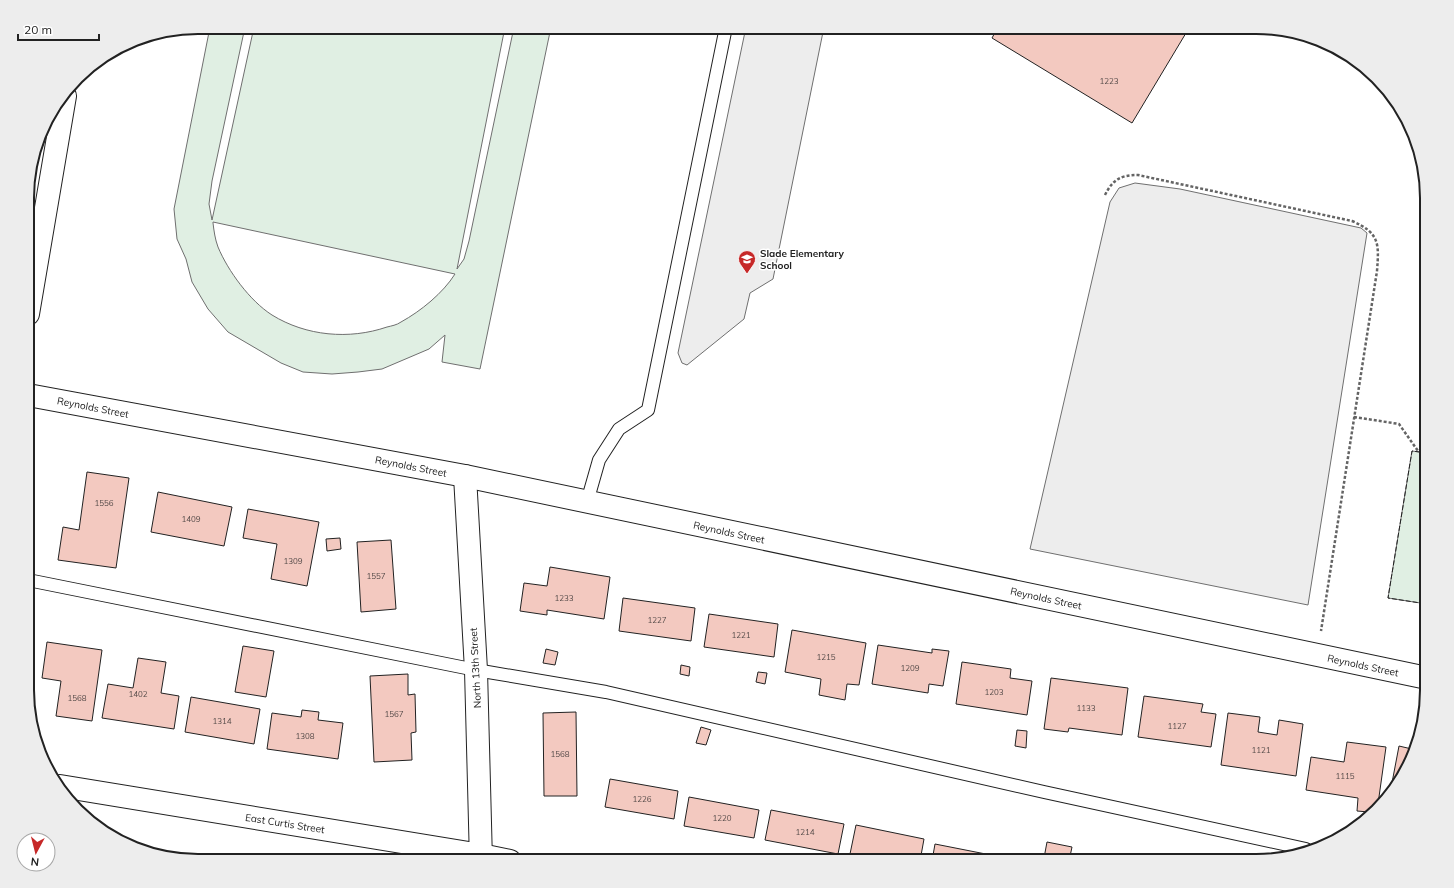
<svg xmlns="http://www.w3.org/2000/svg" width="1454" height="888" font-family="Mulish,sans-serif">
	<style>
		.green { fill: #e0efe3; stroke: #6f6f6f; fill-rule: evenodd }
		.parking { fill: #ededed; stroke: #6f6f6f }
		.building { fill: #f3c9c0; stroke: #222 }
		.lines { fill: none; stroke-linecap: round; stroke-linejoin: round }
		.service-casing { stroke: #222; stroke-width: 14 }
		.minor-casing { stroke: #222; stroke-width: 24 }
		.secondary-casing { stroke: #222; stroke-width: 24 }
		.path { stroke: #646464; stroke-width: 2.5; stroke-dasharray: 3 2; stroke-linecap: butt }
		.service { stroke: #fff; stroke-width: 12 }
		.minor { stroke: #fff; stroke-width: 22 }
		.secondary { stroke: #fff; stroke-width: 22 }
		.fence { stroke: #222; stroke-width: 1; stroke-dasharray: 5 2; stroke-linecap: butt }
		.labels { text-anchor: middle; stroke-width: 3; stroke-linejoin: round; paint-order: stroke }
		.number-label { font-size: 8px; fill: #564c4a }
		.poi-label { font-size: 10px; font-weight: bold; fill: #222; stroke: #fff; text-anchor: start }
		.street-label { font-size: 10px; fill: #222; stroke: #fff }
		.rim { fill: none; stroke: #222; stroke-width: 2 }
	</style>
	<rect width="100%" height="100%" fill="#fff"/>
	<!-- green -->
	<path class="green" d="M210,27H245L212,181L209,204L212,220L254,27H505L457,269L464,259L469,241L514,27H551L480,369L442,362L445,335L429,349L382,369L358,372L332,374L303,372L281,363L228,332L208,309L192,282L186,259L177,239L174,209ZM213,223V222L455,274C443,293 421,311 401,322C397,325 391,326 387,327C349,340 306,336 272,315C250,301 228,271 218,247C215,239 214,231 213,223Z
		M1412,451L1427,453V604L1388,598Z"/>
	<!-- parking -->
	<path class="parking" d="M746,27H824L773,279L750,293L744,319L687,365L682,363L678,353Z
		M1135,183L1180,189L1361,228L1367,233L1308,605L1030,549L1110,202L1119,188Z"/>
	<!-- building -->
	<path class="building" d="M998,27H1176L1186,33L1132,123L992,38Z
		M87,472L129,478L116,568L58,560L63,527L79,530Z
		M158,492L232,507L224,546L151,532Z
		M248,509L319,522L307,586L271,579L277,544L243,538Z
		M340,538L341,549L327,551L326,539Z
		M391,540L396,609L361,612L357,542Z
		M550,567L610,577L604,619L547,610V615L520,611L524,583L547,586Z
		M623,598L695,608L691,641L619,631Z
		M709,614L778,624L774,657L704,647Z
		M792,630L866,643L859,685L847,684L845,700L819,695L821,679L785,672Z
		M47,642L102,650L92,721L56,716L61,681L42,678Z
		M878,645L932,653V649L949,651L943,686L929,684L928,693L872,684Z
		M243,646L274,651L266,697L235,692Z
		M546,649L558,652L555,665L543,663Z
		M138,658L166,662L161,693L179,696L174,729L102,718L108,684L133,688Z
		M962,662L1011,669L1010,678L1032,681L1027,715L956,704Z
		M681,665L690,667L689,676L680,674Z
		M758,672L767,673L765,684L756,682Z
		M408,674V695L415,694L416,732L411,733L412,760L374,762L370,676Z
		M1051,678L1128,688L1122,735L1069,728L1068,732L1044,729Z
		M1144,696L1203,704L1201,712L1216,714L1211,747L1138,737Z
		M191,697L260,709L254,744L185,732Z
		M302,710L319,712L318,720L343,723L338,759L267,749L272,713L301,717Z
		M576,712L577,796H544L543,713Z
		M1228,713L1260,717L1258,732L1277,735L1279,720L1303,724L1296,776L1221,765Z
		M701,727L711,730L706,745L696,743Z
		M1017,730L1027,731L1026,748L1015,746Z
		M1347,742L1386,747L1378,804L1369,812L1357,811L1358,798L1306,790L1311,757L1344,762Z
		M1399,746L1416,750L1398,785L1395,788H1391Z
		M610,779L678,791L674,819L605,807Z
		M689,797L759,810L754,838L684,826Z
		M771,810L844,824L838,854L765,840Z
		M856,825L924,839L920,861H883L850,854Z
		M1047,842L1072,847L1069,861H1026L1027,855L1044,858Z
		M935,844L1006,858V861H932Z"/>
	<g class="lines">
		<!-- service casing -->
		<g class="service-casing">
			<path id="service" d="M587,502L599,460L619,429L648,410L726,27
				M28,580L476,670L606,692L1044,792L1306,849"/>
		</g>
		<!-- minor casing -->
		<g class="minor-casing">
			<path id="minor" d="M465,476L476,670L481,861
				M60,786L481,855L510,861"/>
		</g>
		<!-- secondary casing -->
		<g class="secondary-casing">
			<path id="secondary" d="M28,314L65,96
				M28,395L465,476L1427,678"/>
		</g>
		<!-- path -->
		<path class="path" d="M1105,195C1113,179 1121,175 1138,175L1352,221C1380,233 1379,244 1377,271L1321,631
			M1354,417L1399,424L1418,451"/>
		<!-- service -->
		<use href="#service" class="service"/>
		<!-- minor -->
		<use href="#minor" class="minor"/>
		<!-- secondary -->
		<use href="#secondary" class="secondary"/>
		<!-- fence -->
		<path class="fence" d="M1427,453L1412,451L1388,598L1427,604"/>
	</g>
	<!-- icons -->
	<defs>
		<g id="school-pin" transform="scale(0.9)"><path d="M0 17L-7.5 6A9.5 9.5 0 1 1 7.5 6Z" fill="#c62828" stroke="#fff"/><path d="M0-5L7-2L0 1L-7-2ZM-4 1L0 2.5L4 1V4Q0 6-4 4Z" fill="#fff"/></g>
	</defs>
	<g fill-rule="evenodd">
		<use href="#school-pin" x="747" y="259"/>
	</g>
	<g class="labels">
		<!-- number labels -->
		<g class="number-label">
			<text x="1109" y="84">1223</text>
			<text x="104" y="506">1556</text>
			<text x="191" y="522">1409</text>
			<text x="293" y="564">1309</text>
			<text x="376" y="579">1557</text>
			<text x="564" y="601">1233</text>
			<text x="657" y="623">1227</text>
			<text x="741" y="638">1221</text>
			<text x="826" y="660">1215</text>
			<text x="910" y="671">1209</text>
			<text x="994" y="695">1203</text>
			<text x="138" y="697">1402</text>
			<text x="77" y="701">1568</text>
			<text x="1086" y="711">1133</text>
			<text x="394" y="717">1567</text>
			<text x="222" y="724">1314</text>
			<text x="1177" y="729">1127</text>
			<text x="305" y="739">1308</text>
			<text x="1261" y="753">1121</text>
			<text x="560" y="757">1568</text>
			<text x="1345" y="779">1115</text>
			<text x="642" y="802">1226</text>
			<text x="722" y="821">1220</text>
			<text x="805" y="835">1214</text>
		</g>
		<!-- poi labels -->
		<g class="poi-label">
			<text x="760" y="257">Slade Elementary<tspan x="760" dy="12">School</tspan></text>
		</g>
		<!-- street labels -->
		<g class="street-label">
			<text transform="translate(93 407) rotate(11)" y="4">Reynolds Street</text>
			<text transform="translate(411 466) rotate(11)" y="4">Reynolds Street</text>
			<text transform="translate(729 532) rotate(12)" y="4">Reynolds Street</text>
			<text transform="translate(1046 598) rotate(12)" y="4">Reynolds Street</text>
			<text transform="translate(1363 665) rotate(12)" y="4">Reynolds Street</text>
			<text transform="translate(475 668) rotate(-93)" y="4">North 13th Street</text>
			<text transform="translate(285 823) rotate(9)" y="4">East Curtis Street</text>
		</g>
	</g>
	<!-- crop -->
	<path d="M0 0H1454V888H0ZM198 34H1256A164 164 0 0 1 1420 198V690A164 164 0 0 1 1256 854H198A164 164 0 0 1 34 690V198A164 164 0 0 1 198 34Z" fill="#ededed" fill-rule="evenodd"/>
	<path class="rim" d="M198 34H1256A164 164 0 0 1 1420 198V690A164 164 0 0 1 1256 854H198A164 164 0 0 1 34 690V198A164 164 0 0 1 198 34Z"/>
	<!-- north arrow -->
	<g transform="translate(36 852) rotate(187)"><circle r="19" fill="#ffffff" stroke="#a7a7a7"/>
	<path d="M0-3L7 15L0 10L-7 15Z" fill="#c62828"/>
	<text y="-6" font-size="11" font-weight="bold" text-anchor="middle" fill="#222222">N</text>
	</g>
	<!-- scale -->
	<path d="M18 34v6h81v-6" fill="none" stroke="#222222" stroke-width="2"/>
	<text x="24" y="34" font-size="12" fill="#222222" stroke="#ffffff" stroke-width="3" paint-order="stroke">20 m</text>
</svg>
